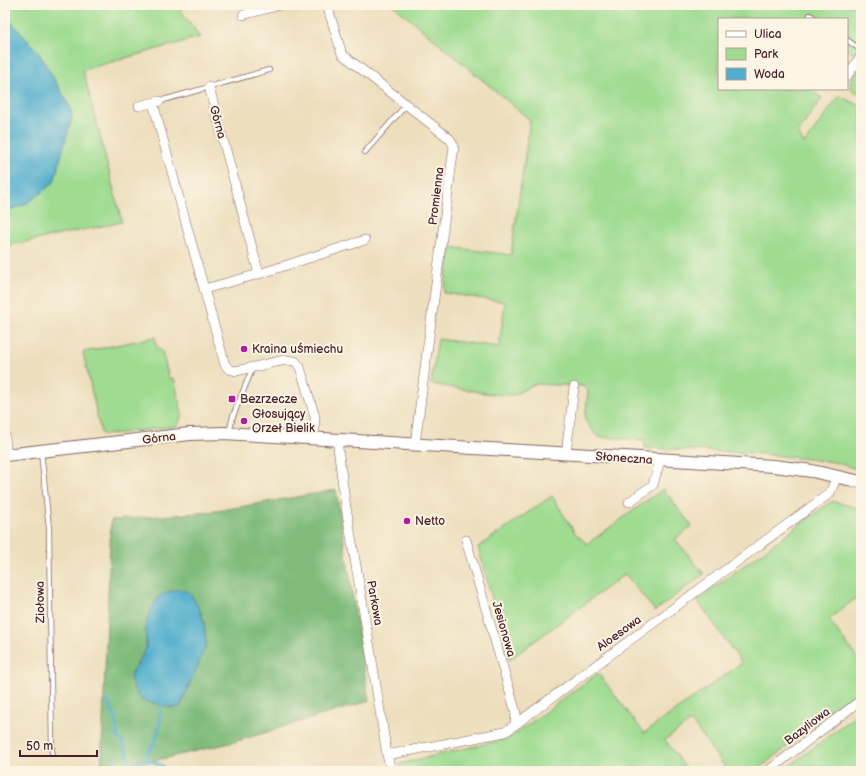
<svg xmlns="http://www.w3.org/2000/svg" width="866" height="776" font-family="'Balsamiq Sans',sans-serif">
	<style>
		.green { fill: #9fdc91; stroke: #747e5e }
		.forest { fill: #7fbc7b; stroke: #646e53; fill-rule: evenodd }
		.water { fill: #4faecd; stroke: #4c667c }
		.lines { fill: none; stroke-linecap: round; stroke-linejoin: round }
		.stream { stroke: #4faecd; stroke-width: 3 }
		.lane-casing { stroke: #83625e; stroke-width: 6 }
		.street-casing { stroke: #83625e; stroke-width: 10 }
		.secondary-casing { stroke: #83625e; stroke-width: 14 }
		.lane { stroke: #fff; stroke-width: 4.5 }
		.street { stroke: #fff; stroke-width: 9 }
		.secondary { stroke: #fff; stroke-width: 12 }
		.poi-dot { fill: #b5179e; stroke: #fcf5e5; stroke-width: 1.5 }
		.labels { text-anchor: middle; stroke-width: 4; stroke-linejoin: round; paint-order: stroke }
		.street-label { font-size: 12px; fill: #4a1f2b; stroke: #fcf5e5 }
		.poi-label { font-size: 12px; fill: #4a1f2b; stroke: #fcf5e5; text-anchor: start }
	</style>
	<rect width="100%" height="100%" fill="#fcf5e5"/>
	<filter id="ink" filterUnits="userSpaceOnUse"><feTurbulence type="fractalNoise" baseFrequency=".025" numOctaves="2"/><feDisplacementMap in="SourceGraphic" scale="8" xChannelSelector="R" yChannelSelector="G"/><feConvolveMatrix kernelMatrix="1 2 1 2 8 2 1 2 1" color-interpolation-filters="sRGB"/></filter>
	<filter id="wash" filterUnits="userSpaceOnUse"><feTurbulence type="fractalNoise" baseFrequency=".012" numOctaves="4" result="noise"/><feDisplacementMap in="SourceGraphic" scale="16" xChannelSelector="R" yChannelSelector="G"/><feGaussianBlur stdDeviation="0.9" result="paint"/><feColorMatrix in="noise" values="0 0 0 0 0 0 0 0 0 0 0 0 0 0 0 0 0 1.4 0 .05"/><feComposite in="paint" operator="in"/></filter>
	<g filter="url(#wash)">
		<rect width="100%" height="100%" fill="#eddfbd"/>
		<!-- green -->
		<path class="green" d="M5,5H177L200,37L83,70L122,222L5,246Z
			M393,5H861V44L853,54L847,50V19H719V89H810L822,98L798,132L804,144L839,96L861,106V470L834,462L755,453L645,448V440L598,437L585,421L588,391L583,386L535,384L514,395L492,394L431,384L438,339L499,347L505,302L444,293L450,247L511,255L530,120Z
			M861,65V94L852,90L850,81Z
			M155,337L157,348L162,351L169,379L174,378L182,414L178,426L104,435L101,433L83,352Z
			M663,489L692,526L675,539L704,574L655,611L625,574L509,660L478,547L552,496L575,533L587,544Z
			M832,501L861,509V594L829,619L861,664V690L756,771H728L691,721L665,740L688,771H400L399,764L510,738L598,673L644,733L742,663L697,600Z
			M861,711V771H783Z"/>
		<!-- forest -->
		<path class="forest" d="M336,490L369,701L234,742L111,771H101L111,520L210,512ZM168,592L199,608L204,622L206,646L153,702H146L130,676L139,659L144,654L146,648V630L153,606L161,596Z"/>
		<!-- water -->
		<path class="water" d="M5,20L10,21L39,53L64,96L70,107L72,118L54,182L36,197L24,205L5,211Z
			M179,589L190,593L199,608L204,622L206,646L180,707C172,709 167,707 159,704C155,703 150,703 146,702C136,698 132,685 130,676C134,669 145,653 146,648C147,642 145,636 146,629C147,618 152,603 161,595C166,592 173,591 179,589Z"/>
		<g class="lines">
			<!-- stream -->
			<path class="stream" d="M107,700L117,721V736C124,743 131,757 129,768
				M144,759C158,738 161,730 161,705
				M123,771L144,759L163,766"/>
		</g>
	</g>
	<g filter="url(#ink)">
		<g class="lines">
			<!-- lane casing -->
			<g class="lane-casing">
				<path id="lane" d="M810,15L816,19
					M847,40L861,50
					M160,101L269,70
					M365,152L406,105
					M229,433L233,416L253,367
					M41,451L49,528L52,752"/>
			</g>
			<!-- street casing -->
			<g class="street-casing">
				<path id="street" d="M327,5L342,54L450,139L454,146L415,444
					M243,15L280,5
					M847,76L861,56
					M153,103L225,365L229,369L236,371L285,360L295,361L300,367L315,417L314,438
					M139,106L160,101
					M259,274L365,240
					M204,289L259,274L209,87
					M5,436L6,455
					M337,440L345,501L370,648L387,755L391,771
					M566,454L574,387
					M629,502L653,485L660,460
					M466,540L516,713L515,725
					M387,755L505,732L830,493L837,476
					M768,771L861,700"/>
			</g>
			<!-- secondary casing -->
			<g class="secondary-casing">
				<path id="secondary" d="M5,455L190,434L224,433L774,466L812,471L861,482"/>
			</g>
			<!-- lane -->
			<use href="#lane" class="lane"/>
			<!-- street -->
			<use href="#street" class="street"/>
			<!-- secondary -->
			<use href="#secondary" class="secondary"/>
		</g>
	</g>
	<!-- markers -->
	<g class="poi-dot">
		<circle cx="244" cy="349" r="4"/>
		<rect x="228" y="395" width="8" height="8" rx="2"/>
		<circle cx="244" cy="421" r="4"/>
		<circle cx="407" cy="521" r="4"/>
	</g>
	<g class="labels">
		<!-- street labels -->
		<g class="street-label">
			<text transform="translate(218 122) rotate(75)" y="4">Górna</text>
			<text transform="translate(436 196) rotate(-83)" y="4">Promienna</text>
			<text transform="translate(159 438) rotate(-7)" y="4">Górna</text>
			<text transform="translate(624 458) rotate(4)" y="4">Słoneczna</text>
			<text transform="translate(40 602) rotate(-91)" y="4">Ziołowa</text>
			<text transform="translate(375 603) rotate(80)" y="4">Parkowa</text>
			<text transform="translate(504 629) rotate(74)" y="4">Jesionowa</text>
			<text transform="translate(619 633) rotate(-36)" y="4">Aloesowa</text>
			<text transform="translate(807 726) rotate(-37)" y="4">Bazyliowa</text>
		</g>
		<!-- poi labels -->
		<g class="poi-label">
			<text x="252" y="353">Kraina uśmiechu</text>
			<text x="240" y="403">Bezrzecze</text>
			<text x="252" y="418">Głosujący<tspan x="252" dy="14">Orzeł Bielik</tspan></text>
			<text x="415" y="525">Netto</text>
		</g>
	</g>
	<!-- margin -->
	<rect width="866" height="776" fill="none" stroke="#fcf5e5" stroke-width="20"/>
	<!-- legend -->
	<rect x="718" y="18" width="130" height="72" fill="#fcf5e5" stroke="#b59f9b"/>
	<rect x="726" y="31" width="20" height="6" fill="#ffffff" stroke="#b59f9b"/>
	<text x="754" y="38" font-size="12" fill="#4a1f2b">Ulica</text>
	<rect x="726" y="48" width="20" height="12" fill="#9fdc91" stroke="#b59f9b"/>
	<text x="754" y="58" font-size="12" fill="#4a1f2b">Park</text>
	<rect x="726" y="68" width="20" height="12" fill="#4faecd" stroke="#b59f9b"/>
	<text x="754" y="78" font-size="12" fill="#4a1f2b">Woda</text>
	<!-- scale -->
	<path d="M20 750v6h77v-6" fill="none" stroke="#4a1f2b" stroke-width="2"/>
	<text x="26" y="750" font-size="12" fill="#4a1f2b" stroke="#fcf5e5" stroke-width="3" paint-order="stroke">50 m</text>
</svg>
